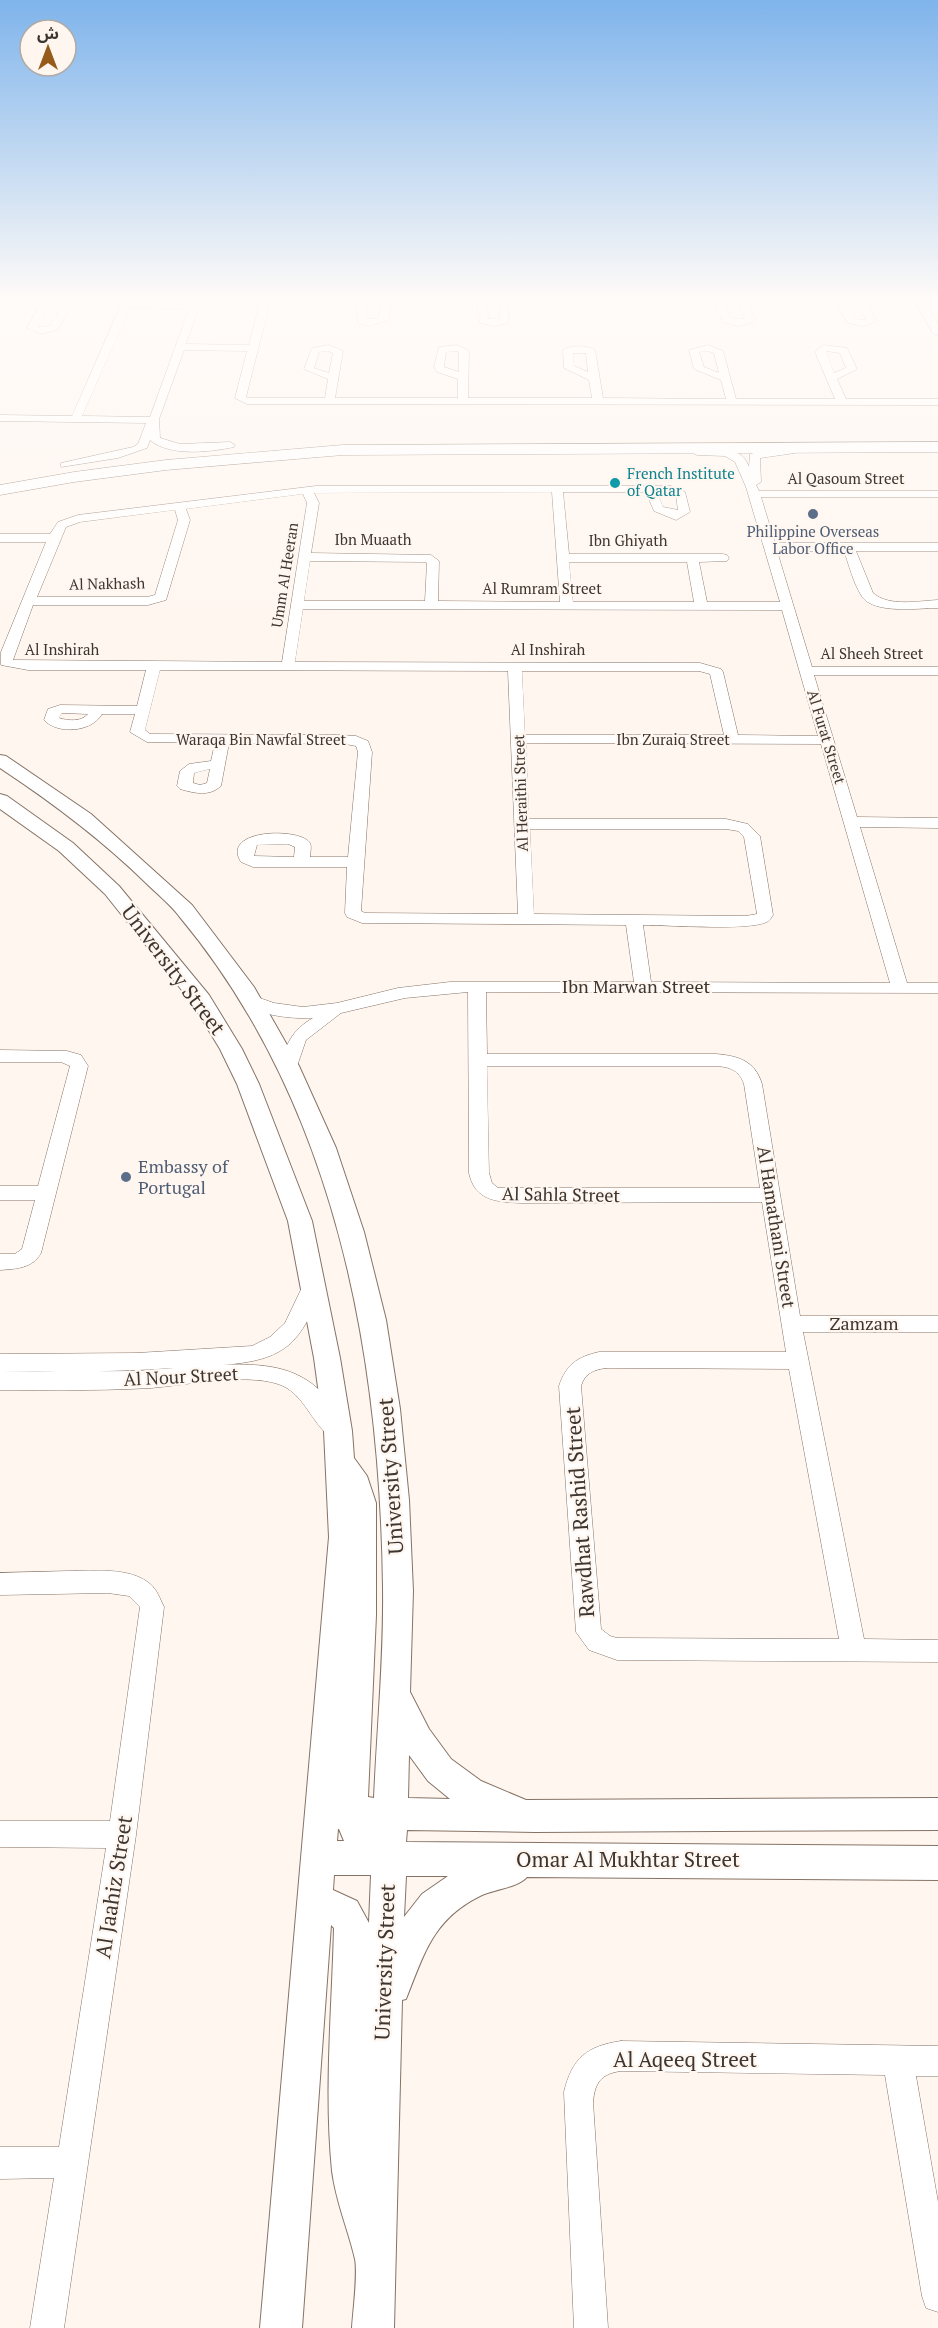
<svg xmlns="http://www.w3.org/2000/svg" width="938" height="2328" font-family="'PT Serif','Noto Sans Arabic',serif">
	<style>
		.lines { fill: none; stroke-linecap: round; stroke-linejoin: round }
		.minor-casing { stroke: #867365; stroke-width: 1 }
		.major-casing { stroke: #867365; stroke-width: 2 }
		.highway-casing { stroke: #867365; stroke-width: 1 }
		.minor { fill: #fff; fill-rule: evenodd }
		.major { fill: #fff; fill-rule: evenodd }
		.highway { fill: #fff; fill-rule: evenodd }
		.culture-dot { fill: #0f9aa8; stroke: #fff6f0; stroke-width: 2 }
		.service-dot { fill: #5c6f8a; stroke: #fff6f0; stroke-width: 2 }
		.labels { text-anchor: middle; stroke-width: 4.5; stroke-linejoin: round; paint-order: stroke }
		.far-culture-label { font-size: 15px; fill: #0d838f; stroke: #fff6f0; text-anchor: start }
		.far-street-label { font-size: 15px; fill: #3d352f; stroke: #fff6f0 }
		.far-service-label { font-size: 15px; fill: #4e5e75; stroke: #fff6f0 }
		.street-label { font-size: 18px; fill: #3d352f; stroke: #fff6f0 }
		.service-label { font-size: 18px; fill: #4e5e75; stroke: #fff6f0; text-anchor: start }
		.near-street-label { font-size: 21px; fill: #3d352f; stroke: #fff6f0 }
	</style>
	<rect width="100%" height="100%" fill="#fff6f0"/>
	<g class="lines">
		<!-- minor casing -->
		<g class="minor-casing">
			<path id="minor" d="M44,298H61L73,304L57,330L41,334L27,328ZM52,301L63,305L50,326L38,327Z
				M124,298H134L132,301L191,303L192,298H202L186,344L249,345L261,298H271L246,397L249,398H325L328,379L304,369L312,348L329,345L343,351L335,398H458V379L437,372L434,367L439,347L457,345L469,351L468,398H592L589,380L564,368L563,350C570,345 588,345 595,350L603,398L726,399L721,380L694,369L689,350L708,345L723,351L736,399H835L815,352L823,345L847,348L857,369L837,379L846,399H938V405L247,404L235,398L247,351L184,350L159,419L160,438L180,444L230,442L235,445L234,447C210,452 170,457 150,440L147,448L118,458L61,467V463L133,447L138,444L146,423L0,421V415L72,416ZM130,307L189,309L150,417L82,416ZM328,351L333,353L329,373L314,368L319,352ZM456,351L459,352V372L444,367L446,352ZM708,351L714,353L719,373L704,367L699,352ZM826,351L840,353L846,368L834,373ZM573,353H586L588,372L574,366Z
				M372,298H391L388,320L370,326L358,323L357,305ZM381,301L379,318L366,319L367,306Z
				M491,298H509L508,323L495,326L480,323L477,305ZM500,301V319H488L487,306Z
				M729,298H747L755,320L753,322L738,326L723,322L716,305ZM738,301L745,319L730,318L726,306Z
				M833,298H850L867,303L876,321L864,326L848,323ZM845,302L860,307L866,320L854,319Z
				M913,298H923L938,325V336L933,333Z
				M791,448L795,449V453L760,458L761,482L756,485L759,491H938V497H761L775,543H938V551H856L873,593C889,607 918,601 938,600V608C919,608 872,615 861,595C853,582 849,565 844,551H777L812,667H938V675H814L857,817L938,818V828L860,827L907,983H938V993L486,992L487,1054H716C739,1056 755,1061 762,1084L800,1316H938V1332H803L864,1639L938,1640V1662L617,1660L589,1650L576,1632L559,1386C566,1365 577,1357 599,1352H786L762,1202L522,1203C497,1202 475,1201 469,1173L468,992L405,998L341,1013L306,1040L295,1072H283L280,1068C285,1045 292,1030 313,1018C294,1019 254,1016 242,1000L245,996L251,995L274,1003L303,1007L337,1003L398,988L450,982H634L626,925L362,923L347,917L345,913L347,867H253L241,862C220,829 300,827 310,843C312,847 310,853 310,857H348L358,752L356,746L340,743H229L221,786C209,797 194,793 180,789L177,786L180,771L189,764L211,761L215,743L147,742L130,732L135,714H102C92,732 58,735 44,720L48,709L60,705L137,706L146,670H28L1,665V652L46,542H0V534H50L58,522L78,515L316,486H671L685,492L690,512L676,520L654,511L646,492H563L569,554H723L727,555L729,558L727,561L699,562L707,602H780L746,487L735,462L725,456L697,455L691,452C701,445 730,447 741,455C745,458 747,462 749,467L750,454L769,449ZM552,492L560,602L438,601L439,561L431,555L311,553L319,503L314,493ZM657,492H669L676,496L678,510L663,507ZM303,494L307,503L282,662L13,660L33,605H148L166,600L190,520L186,509ZM175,510L178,520L155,595L147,597H37L66,527L80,522ZM310,561L425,562L427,563L425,601H304ZM569,562H687L694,602H573ZM303,609L782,610L818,736L738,735L723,672L721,669L700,663L295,662ZM160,670L508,671L518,914L365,913L361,911L372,752L368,741L356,736L340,735L150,734L145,730ZM522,671H699L710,674L724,735H525ZM62,713L88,714C81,722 69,721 59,718ZM526,743L821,744L890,983L651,982L643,925C668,925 748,931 767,922C770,920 771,918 773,915L760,836L748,824L726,819H529ZM210,769L207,783L200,785L193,783L194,773ZM530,829H726L738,831L744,837L757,914L746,916L534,914ZM288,844L295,847L294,857L254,856L257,845ZM487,1066H716C730,1067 739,1070 744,1084L760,1188H498L492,1183L489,1173ZM606,1368L789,1369L839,1639L617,1638L610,1636L601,1629L581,1386C585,1373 593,1370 606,1368Z
				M0,1050L67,1051L81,1055L88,1066L41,1253C33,1268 16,1269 0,1270V1254H15L22,1249L35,1200H0V1186H38L70,1066L61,1062H0Z
				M313,1277L320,1279L323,1285C301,1343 287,1360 223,1365C284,1362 319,1373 348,1430L345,1436C339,1439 334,1440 328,1435C310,1420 303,1392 278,1384C245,1373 186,1385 151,1388C100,1391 50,1390 0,1390V1372C66,1372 132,1372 198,1366L137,1371L0,1372V1354L137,1353L252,1346L270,1337L285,1323L306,1279Z
				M69,1571C93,1571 129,1567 149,1583C157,1589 160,1599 164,1607L136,1835L64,2328H30L54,2178L0,2179V2147H59L106,1848L0,1847V1821H110L140,1607L129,1596L108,1593L0,1595V1573Z
				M621,2041L938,2046V2076H916L938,2202V2312L926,2308L922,2296L885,2075L621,2071C601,2074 595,2082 593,2102L608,2328H574L564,2092C572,2058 587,2046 621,2041Z"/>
		</g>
		<!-- major casing -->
		<g class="major-casing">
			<path id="major" d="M0,755L6,756L91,814L192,905L254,987L299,1066L336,1148L364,1232L386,1320L400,1409L409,1500L413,1591L410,1692L429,1729L451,1759L481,1781L526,1800L938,1798V1830L535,1832L407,1830L406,1842L938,1846V1880L527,1877C517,1888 494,1889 480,1896C433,1919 424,1954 406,1999L402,2000L394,2328H352C353,2311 358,2275 355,2259C348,2229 336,2202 332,2171C324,2090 332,2009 334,1928L331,1925L302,2328H260L329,1537L324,1431L314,1358L288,1221L237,1084L220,1049L192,1003L105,894L59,851L0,809V794L7,796L73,843L119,886L209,995L242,1049L259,1084L312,1221L340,1358L352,1431L354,1458L367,1476L376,1503V1615L368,1797L374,1798C377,1728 384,1658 383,1588C380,1351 335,1103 179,916C170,904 157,894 146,883C101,839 53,803 0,768ZM409,1755L428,1781L450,1799L408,1798ZM338,1829H339L344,1841H337ZM334,1875H371L369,1923L357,1901L333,1890ZM406,1876H448L422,1894L404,1917Z"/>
		</g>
		<!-- highway casing -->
		<g class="highway-casing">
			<path id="highway" d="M938,442V452L343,455L166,470L74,482L0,495V485L74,472L166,460L343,445Z"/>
		</g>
		<!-- minor -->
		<use href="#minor" class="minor"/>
		<!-- major -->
		<use href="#major" class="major"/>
		<!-- highway -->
		<use href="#highway" class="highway"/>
	</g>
	<!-- sky -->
	<linearGradient id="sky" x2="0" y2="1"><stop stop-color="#7fb4eb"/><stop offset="0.48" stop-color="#fffbf8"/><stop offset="1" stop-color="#fffbf8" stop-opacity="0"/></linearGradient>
	<rect width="938" height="624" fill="url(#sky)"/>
	<!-- markers -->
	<circle class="culture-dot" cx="615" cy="483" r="6"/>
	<g class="service-dot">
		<circle cx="813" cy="514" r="6"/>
		<circle cx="126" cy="1177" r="6"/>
	</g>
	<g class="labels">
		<!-- far-culture labels -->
		<g class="far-culture-label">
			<text x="627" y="479">French Institute<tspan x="627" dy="17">of Qatar</tspan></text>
		</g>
		<!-- far-street labels -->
		<g class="far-street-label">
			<text x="846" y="484">Al Qasoum Street</text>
			<text x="373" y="545">Ibn Muaath</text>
			<text x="628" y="546">Ibn Ghiyath</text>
			<text transform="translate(285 575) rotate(-81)" y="5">Umm Al Heeran</text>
			<text transform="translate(107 584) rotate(-1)" y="5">Al Nakhash</text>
			<text x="542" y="594">Al Rumram Street</text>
			<text x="62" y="655">Al Inshirah</text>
			<text x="548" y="655">Al Inshirah</text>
			<text x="872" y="659">Al Sheeh Street</text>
			<text transform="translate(826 737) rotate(73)" y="5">Al Furat Street</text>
			<text x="261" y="745">Waraqa Bin Nawfal Street</text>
			<text x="673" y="745">Ibn Zuraiq Street</text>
			<text transform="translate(521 793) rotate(-92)" y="5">Al Heraithi Street</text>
		</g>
		<!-- far-service labels -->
		<g class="far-service-label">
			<text x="813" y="537">Philippine Overseas<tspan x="813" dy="17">Labor Office</tspan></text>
		</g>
		<!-- street labels -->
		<g class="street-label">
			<text x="636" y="993">Ibn Marwan Street</text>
			<text transform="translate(561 1195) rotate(1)" y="6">Al Sahla Street</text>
			<text transform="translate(776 1227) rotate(81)" y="6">Al Hamathani Street</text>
			<text x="864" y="1330">Zamzam</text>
			<text transform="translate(181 1377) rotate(-3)" y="6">Al Nour Street</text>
		</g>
		<!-- service labels -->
		<g class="service-label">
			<text x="138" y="1173">Embassy of<tspan x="138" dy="21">Portugal</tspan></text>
		</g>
		<!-- near-street labels -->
		<g class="near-street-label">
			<text transform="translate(173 970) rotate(53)" y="7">University Street</text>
			<text transform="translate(391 1476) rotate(-94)" y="7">University Street</text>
			<text transform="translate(580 1512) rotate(-94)" y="7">Rawdhat Rashid Street</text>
			<text x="628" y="1867">Omar Al Mukhtar Street</text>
			<text transform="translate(114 1887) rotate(-81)" y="7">Al Jaahiz Street</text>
			<text transform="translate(385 1962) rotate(-88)" y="7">University Street</text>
			<text x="685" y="2067">Al Aqeeq Street</text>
		</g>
	</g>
	<!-- north arrow -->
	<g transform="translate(48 48)"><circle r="28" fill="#fff6f0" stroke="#b1a9a3" stroke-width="1.5"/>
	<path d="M0-4.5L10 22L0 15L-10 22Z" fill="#965b1a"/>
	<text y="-9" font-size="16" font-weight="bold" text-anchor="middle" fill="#3d352f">ش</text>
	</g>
</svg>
